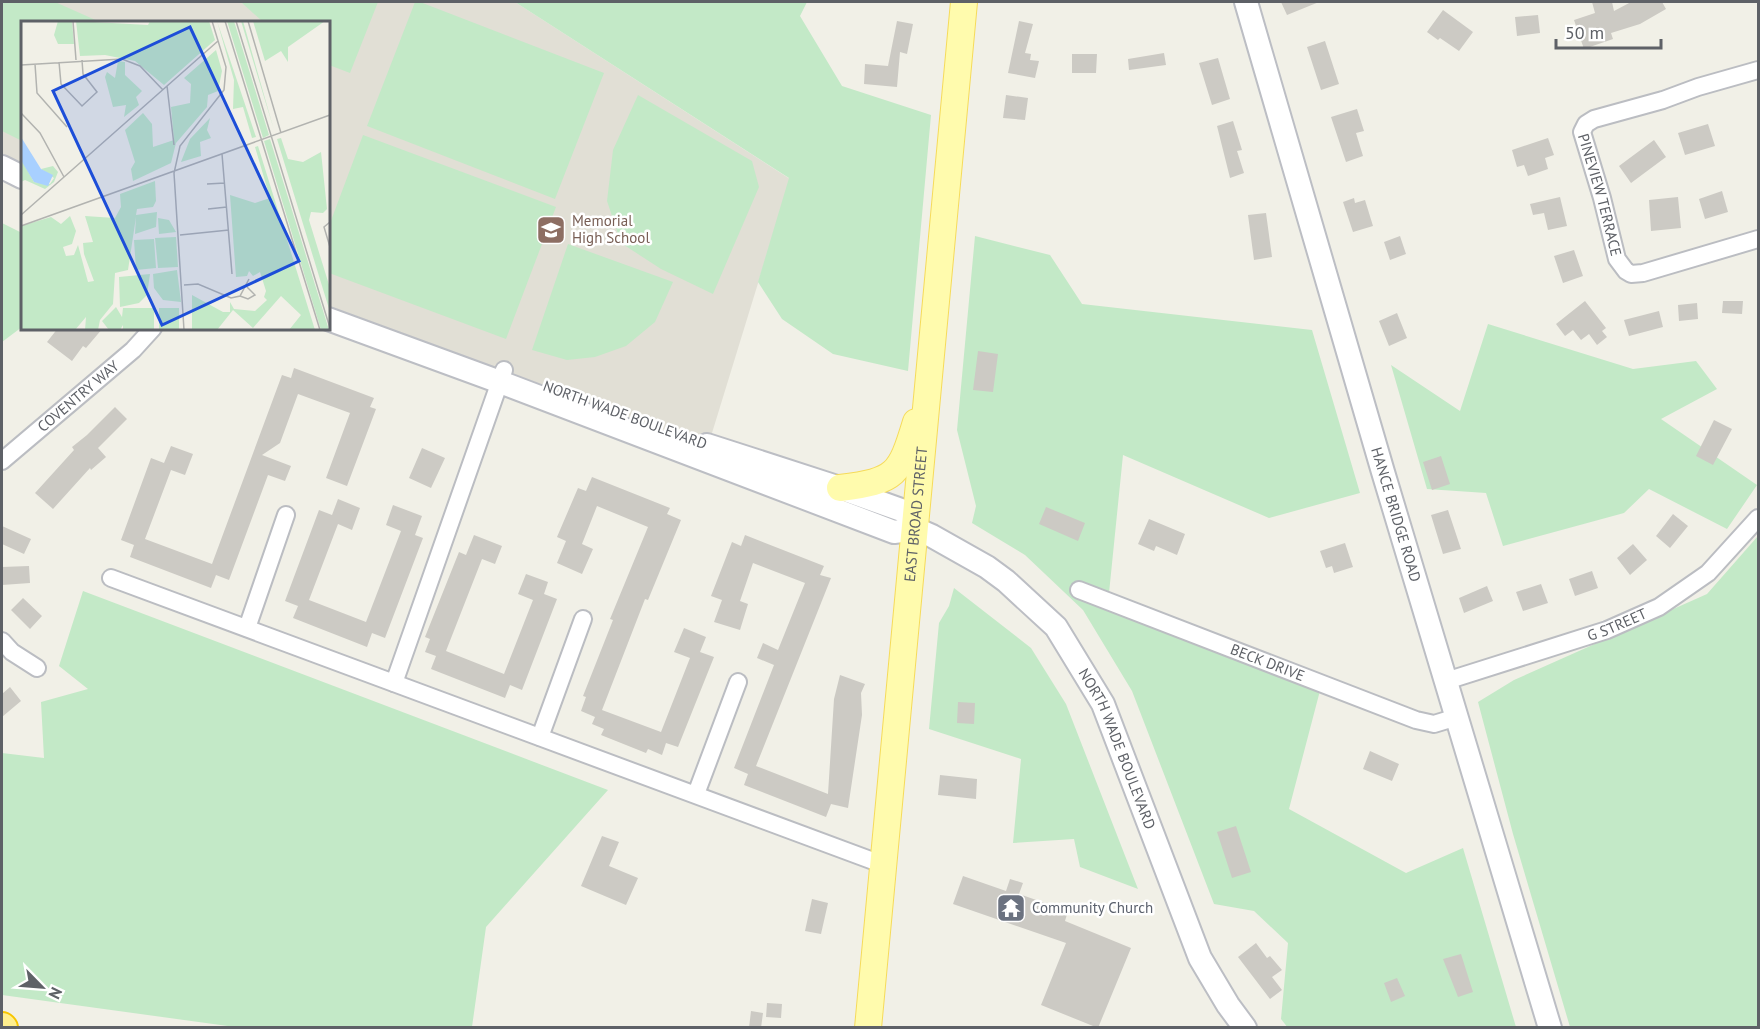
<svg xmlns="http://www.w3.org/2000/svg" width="1760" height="1029" font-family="'PT Sans',sans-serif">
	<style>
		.education { fill: #e1dfd5 }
		.green { fill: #c3e9c7 }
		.building { fill: #cccac4 }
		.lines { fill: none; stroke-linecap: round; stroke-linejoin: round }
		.street-casing { stroke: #bbbdc2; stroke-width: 20 }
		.secondary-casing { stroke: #bcbec4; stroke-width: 26 }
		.primary-casing { stroke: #f6db5a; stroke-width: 28 }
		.highway-casing { stroke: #f7c500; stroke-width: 32 }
		.street { stroke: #fff; stroke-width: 16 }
		.secondary { stroke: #fff; stroke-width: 22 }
		.primary { stroke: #fffbad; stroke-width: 26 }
		.highway { stroke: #ffef8f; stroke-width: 28 }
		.labels { text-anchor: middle; stroke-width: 5; stroke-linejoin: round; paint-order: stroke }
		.street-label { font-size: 15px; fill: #5e6167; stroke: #fff }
		.education-label { font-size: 15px; fill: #785e54; stroke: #fff; text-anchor: start }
		.worship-label { font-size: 15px; fill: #5b616d; stroke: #fff; text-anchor: start }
		.inset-road { fill: none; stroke: #b2b3b0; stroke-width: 1.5 }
		.view { fill: #1d4ed8; fill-opacity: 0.15; stroke: #1d4ed8; stroke-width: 3 }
		.inset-edge { fill: none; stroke: #5e6167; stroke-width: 3 }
	</style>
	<rect width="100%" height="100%" fill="#f1f0e7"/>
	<!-- education -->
	<path class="education" d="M2,2H515L790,179L708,446L329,306L328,22H22V177L2,167Z"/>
	<!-- green -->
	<path class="green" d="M2,2H55L100,22H22V141L2,131Z
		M241,2H378L350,73L329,65L328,22H263Z
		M415,2H420L604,73L555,199L367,126Z
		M515,2H807L800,16L842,86L931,115L908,371L833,354L782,319L758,282L789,178Z
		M638,95L752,161L759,187L713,294L661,269L621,243L607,201L613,150Z
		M363,135L556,207L506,339L329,273V226Z
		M2,223L22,233V327L2,342Z
		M975,236L1050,255L1082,304L1312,330L1360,493L1269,518L1123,455L1108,603L1322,683L1289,809L1406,873L1463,848L1516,1027L1288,1028L1281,1019L1288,943L1254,911L1214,904L1132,691L1083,610L1025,555L972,523L976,506L957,430Z
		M568,244L673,282L655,322L626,346L595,357L567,360L532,350Z
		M1488,324L1633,369L1696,361L1717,389L1661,419L1757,485L1727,529L1649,489L1624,513L1503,546L1486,493L1427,489L1391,365L1460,411Z
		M1758,536V1027H1570L1513,834L1478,702L1514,680L1707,594Z
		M954,588L1031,648L1066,704L1138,889L1080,867L1074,839L1013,843L1021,759L929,729L939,623L949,606Z
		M83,591L608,790L486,927L472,1027H235L2,995V753L44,758L41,702L88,689L59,666Z"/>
	<!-- building -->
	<path class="building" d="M1281,2H1319L1287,15Z
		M1592,2H1612L1614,11L1631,2H1662L1666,9L1640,24L1611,33L1613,39L1584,49L1574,20L1595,13Z
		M1443,10L1473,32L1459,51L1440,38L1438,40L1427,32Z
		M1538,15L1540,33L1517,36L1515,17Z
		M897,21L913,24L907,54L900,52L897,87L864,84L865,64L888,66Z
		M1019,21L1033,24L1025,53L1031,54L1030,60L1039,61L1035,78L1008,73Z
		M1325,41L1339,84L1321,90L1307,47Z
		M1164,53L1166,65L1129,70L1128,59Z
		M1072,54H1097L1096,73H1072Z
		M1218,58L1230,99L1212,105L1199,63Z
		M1006,95L1028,98L1025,120L1003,118Z
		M1357,109L1364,131L1356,133L1363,156L1346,162L1331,117Z
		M1233,121L1242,150L1237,151L1244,173L1230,178L1217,126Z
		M1708,124L1715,146L1685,155L1678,133Z
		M1548,138L1554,155L1545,158L1548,169L1528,176L1524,165L1517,167L1512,150Z
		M1654,140L1666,157L1631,183L1619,166Z
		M1722,191L1728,212L1705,219L1699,199Z
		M1560,197L1567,226L1548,230L1544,213L1533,215L1530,204Z
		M1678,197L1681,228L1651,231L1649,200Z
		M1354,198L1355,203L1365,200L1373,226L1353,232L1343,202Z
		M1266,213L1272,257L1254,260L1248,215Z
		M1400,236L1406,254L1390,260L1384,242Z
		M1574,250L1583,276L1563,283L1554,256Z
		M1585,301L1606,328L1602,331L1607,337L1597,345L1589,334L1581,340L1573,330L1565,336L1556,324Z
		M1723,301H1743L1742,314L1722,313Z
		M1697,303L1698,319L1679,321L1678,305Z
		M1659,311L1663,327L1629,336L1624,320Z
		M1397,313L1407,338L1389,346L1379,321Z
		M58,328H103L86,348L83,346L72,361L47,342Z
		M978,351L998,354L993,392L973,390Z
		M294,368L374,398L370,407L376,409L347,486L326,478L350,413L298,394L280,443L262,455L291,466L285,481L268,475L229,580L216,575L211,588L130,557L134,545L121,540L151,458L164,463L171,446L193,454L185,475L171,470L145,539L212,564L282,375L291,378Z
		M115,407L127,419L98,448L106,457L91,470L90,468L53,509L35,493L74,450L72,447L87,435Z
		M1714,420L1732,429L1713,465L1696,456Z
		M422,448L445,458L431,488L409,478Z
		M1441,456L1450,484L1432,490L1423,462Z
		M592,477L670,508L667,514L681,520L648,600L645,599L602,710L661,732L690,658L674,652L684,628L706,637L700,652L714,657L678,747L666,743L662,755L648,749L646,753L601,735L604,729L592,724L595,717L581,711L586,697L583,696L613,620L610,619L648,527L597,506L582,544L593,549L582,574L557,563L566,541L557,537L578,488L586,491Z
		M338,499L360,508L352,530L338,524L309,600L366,622L401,531L386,525L393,505L422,516L415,535L423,538L385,638L372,633L367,647L293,618L298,606L285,601L319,510L332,515Z
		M1046,507L1085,523L1078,541L1039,524Z
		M1448,510L1461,549L1443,554L1431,515Z
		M1673,514L1688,526L1670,548L1656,536Z
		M1149,519L1185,534L1177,555L1156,546L1154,551L1138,544Z
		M2,526L31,539L24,554L2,544Z
		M474,535L502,546L495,564L482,559L446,651L504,674L533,600L518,594L526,574L548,582L544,594L557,599L522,690L510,685L505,698L431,669L436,656L425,652L430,639L425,637L459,552L466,555Z
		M745,535L824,566L820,575L831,578L756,766L828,794L834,699L840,675L865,684L861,693L862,715L848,808L831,804L826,817L744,785L748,774L734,768L774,665L757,658L763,643L778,650L805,583L753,563L740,601L748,604L740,630L714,622L722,600L711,596L732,542L741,546Z
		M1345,543L1353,567L1334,573L1332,566L1326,568L1320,551Z
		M1633,544L1647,560L1630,575L1617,558Z
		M29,566L30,583L2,585V567Z
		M1592,571L1598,588L1575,596L1569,579Z
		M1541,584L1548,603L1523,611L1516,592Z
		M1487,586L1493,601L1464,613L1459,598Z
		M23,598L42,616L30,629L11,610Z
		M10,687L21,701L2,717V694Z
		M958,702L975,703L974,724L957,723Z
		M1370,751L1399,764L1392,781L1363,769Z
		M940,775L977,779L976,799L938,795Z
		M1236,826L1251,872L1232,878L1217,832Z
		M602,836L619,842L609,866L638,878L626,905L581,886Z
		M963,876L1006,891L1010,879L1023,883L1019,894L1068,911L1065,921L1131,948L1098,1028L1041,1005L1066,943L953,904Z
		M812,899L828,903L821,934L805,931Z
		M1256,943L1267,958L1270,956L1282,970L1272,977L1282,990L1270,999L1238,957Z
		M1461,954L1473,992L1458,997L1443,959Z
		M1397,978L1405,996L1391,1002L1384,983Z
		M767,1003L782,1004L781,1018L766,1017Z
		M751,1011L763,1013L761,1028H749Z"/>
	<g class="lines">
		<!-- street casing -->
		<g class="street-casing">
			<g id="street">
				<path id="s1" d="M1758,70L1698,87L1663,100L1594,119L1586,124L1582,132L1602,198L1617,259L1626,271L1631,274L1643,273L1758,239"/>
				<path id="s2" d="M2,461L133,350L153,328"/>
				<path d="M111,578L884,865"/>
				<path id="s3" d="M1079,590L1416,720L1434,724L1457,717"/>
				<path d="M247,628L286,515"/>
				<path d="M2,641L12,652L37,668"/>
				<path id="s4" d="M1446,681L1607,630L1659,607L1708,573L1758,518"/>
				<path d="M394,683L504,370"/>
				<path d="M540,737L583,619"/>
				<path d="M696,794L738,682"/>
			</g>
		</g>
		<!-- secondary casing -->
		<g class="secondary-casing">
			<g id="secondary">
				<path id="s5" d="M1246,2L1383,472L1550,1028"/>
				<path d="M2,167L22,177"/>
				<path id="s6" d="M328,319L500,382L894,532L916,529L932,536L987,567L1006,581L1056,627L1103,704L1200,958L1228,1005L1245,1028"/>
				<path d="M707,445L840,488L904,511L916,529"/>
			</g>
		</g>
		<!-- primary casing -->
		<g class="primary-casing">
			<g id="primary">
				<path d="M840,488C896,481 900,475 916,422"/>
				<path id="s7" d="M868,1028L964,2"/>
			</g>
		</g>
		<!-- highway casing -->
		<g class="highway-casing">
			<path id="highway" d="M2,1027L3,1028"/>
		</g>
		<!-- street -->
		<use href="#street" class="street"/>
		<!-- secondary -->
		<use href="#secondary" class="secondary"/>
		<!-- primary -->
		<use href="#primary" class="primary"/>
		<!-- highway -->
		<use href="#highway" class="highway"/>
	</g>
	<!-- icons -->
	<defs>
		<g id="school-square" transform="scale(1.5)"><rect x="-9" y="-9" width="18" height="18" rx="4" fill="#8d6e63" stroke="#fff"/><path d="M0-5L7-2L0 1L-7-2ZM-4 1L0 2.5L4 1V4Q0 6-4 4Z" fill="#fff"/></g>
		<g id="temple-square" transform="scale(1.5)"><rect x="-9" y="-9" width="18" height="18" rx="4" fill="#6b7280" stroke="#fff"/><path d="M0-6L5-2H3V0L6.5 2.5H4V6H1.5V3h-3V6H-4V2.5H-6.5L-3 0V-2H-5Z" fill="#fff"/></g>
	</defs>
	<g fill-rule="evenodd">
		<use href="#school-square" x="551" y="230"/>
		<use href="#temple-square" x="1011" y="908"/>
	</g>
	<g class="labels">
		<!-- street labels -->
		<g class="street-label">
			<text dy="5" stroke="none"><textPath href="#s1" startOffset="255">PINEVIEW TERRACE</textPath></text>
			<text dy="5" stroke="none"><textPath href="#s2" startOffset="100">COVENTRY WAY</textPath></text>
			<text transform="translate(625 415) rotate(20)" y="5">NORTH WADE BOULEVARD</text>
			<text dy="5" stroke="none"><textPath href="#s7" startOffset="516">EAST BROAD STREET</textPath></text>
			<text dy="5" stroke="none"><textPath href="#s5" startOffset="534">HANCE BRIDGE ROAD</textPath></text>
			<text dy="5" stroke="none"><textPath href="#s4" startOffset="180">G STREET</textPath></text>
			<text dy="5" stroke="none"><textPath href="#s3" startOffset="202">BECK DRIVE</textPath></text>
			<text dy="5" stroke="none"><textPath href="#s6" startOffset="936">NORTH WADE BOULEVARD</textPath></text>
		</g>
		<!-- education labels -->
		<g class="education-label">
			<text x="572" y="226">Memorial<tspan x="572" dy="17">High School</tspan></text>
		</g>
		<!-- worship labels -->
		<g class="worship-label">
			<text x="1032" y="913">Community Church</text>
		</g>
	</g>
	<!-- overview -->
	<g transform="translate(21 21)">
		<rect width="309" height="309" fill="#f1f0e7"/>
		<path d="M37,0H51L53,23H37L33,14ZM55,0L127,4L129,0H188L194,19L143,64L114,40L84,34L59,35ZM196,0L235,116L231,117L222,86L212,88L213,59ZM206,0H213L248,114L242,117ZM220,0H222L253,109ZM232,0H304L267,26V41L260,30L244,40ZM195,29L201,50L197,70L187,74L186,86L155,122L150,142L112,160L110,148L114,141L104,109L122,92L131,103L132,126L153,119L150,86L169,82L170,63L163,57ZM97,40L104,41V54L121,70L115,76L118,84L103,96L105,84L92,86L84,56L86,51L94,57ZM189,97L186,109L190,117L179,121L180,135L160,141L169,118ZM260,117L267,138L282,141L300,131L306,188L302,192L290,191L288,199L309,267V291L256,118ZM249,118L308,309H300L243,120ZM237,125L294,309H268L280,294L260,275L232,307L212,289L196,309H171V274L202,291H209V281L213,288L234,290L246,279L243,276L245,270L239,251L232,255L228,250L226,255L215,256L209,174L234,182L249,177L234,126ZM0,138L13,161L29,163L33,157L20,148L32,145L37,151L33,161L24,168L4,159L0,161ZM134,160L135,180L132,186L116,188L115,194L136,191L135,206L114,213L115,196L107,249L94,252L92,283L79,299L77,309H64L65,296L54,309H0V205L30,196L40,203L49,195L55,210L51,223L42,226L45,235L53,234L57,224L67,261L73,260L63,233L62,222L72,221L64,195L94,197L100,186L99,173ZM137,197L148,199L155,211L138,213ZM155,216L157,246L137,247L134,217ZM133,218L135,247L115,249L113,219ZM156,249L160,281L142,279L133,267L132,253ZM129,253L126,274L118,282L99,286L98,256ZM95,286L101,296L102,287H133V309H102V304L99,309H88L81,300ZM138,287H158V309H138Z" fill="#c3e9c7"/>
		<path d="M0,116L20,148L32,154L27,165L13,161L1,141Z" fill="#a8d0ff"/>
		<path class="inset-road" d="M52,0L55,39M204,0L299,309M215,0L309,307M227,0L260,112M38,41L40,63L61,85L76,71L62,53L61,39M14,43L16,72L46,106M0,44L101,38L119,45L142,69M146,65L153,124M0,92L19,112L43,156M201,133L211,253M186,163L204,162M187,188L206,186M0,194L197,20M309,201L303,206L309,226M0,205L309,94M159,214L208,209M163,264L177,263L210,277L219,275L228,258M219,275L227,278L234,274L226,266M163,309L153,152L159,125L203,69L205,46L191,0"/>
		<path class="view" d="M169,6L278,240L141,304L32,70Z"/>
		<rect width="309" height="309" class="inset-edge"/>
	</g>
	<!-- border -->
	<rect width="1760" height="1029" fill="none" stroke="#5e6167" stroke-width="6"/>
	<!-- north arrow -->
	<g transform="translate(42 987) rotate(115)" stroke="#ffffff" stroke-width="4.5" paint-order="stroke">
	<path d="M0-4.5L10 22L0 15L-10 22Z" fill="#5e6167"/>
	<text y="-9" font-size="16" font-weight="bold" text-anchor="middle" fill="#5e6167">N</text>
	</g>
	<!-- scale -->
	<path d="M1556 39v9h105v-9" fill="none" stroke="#5e6167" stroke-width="3"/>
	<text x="1565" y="39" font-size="18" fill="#5e6167" stroke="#ffffff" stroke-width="4.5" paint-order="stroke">50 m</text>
</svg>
